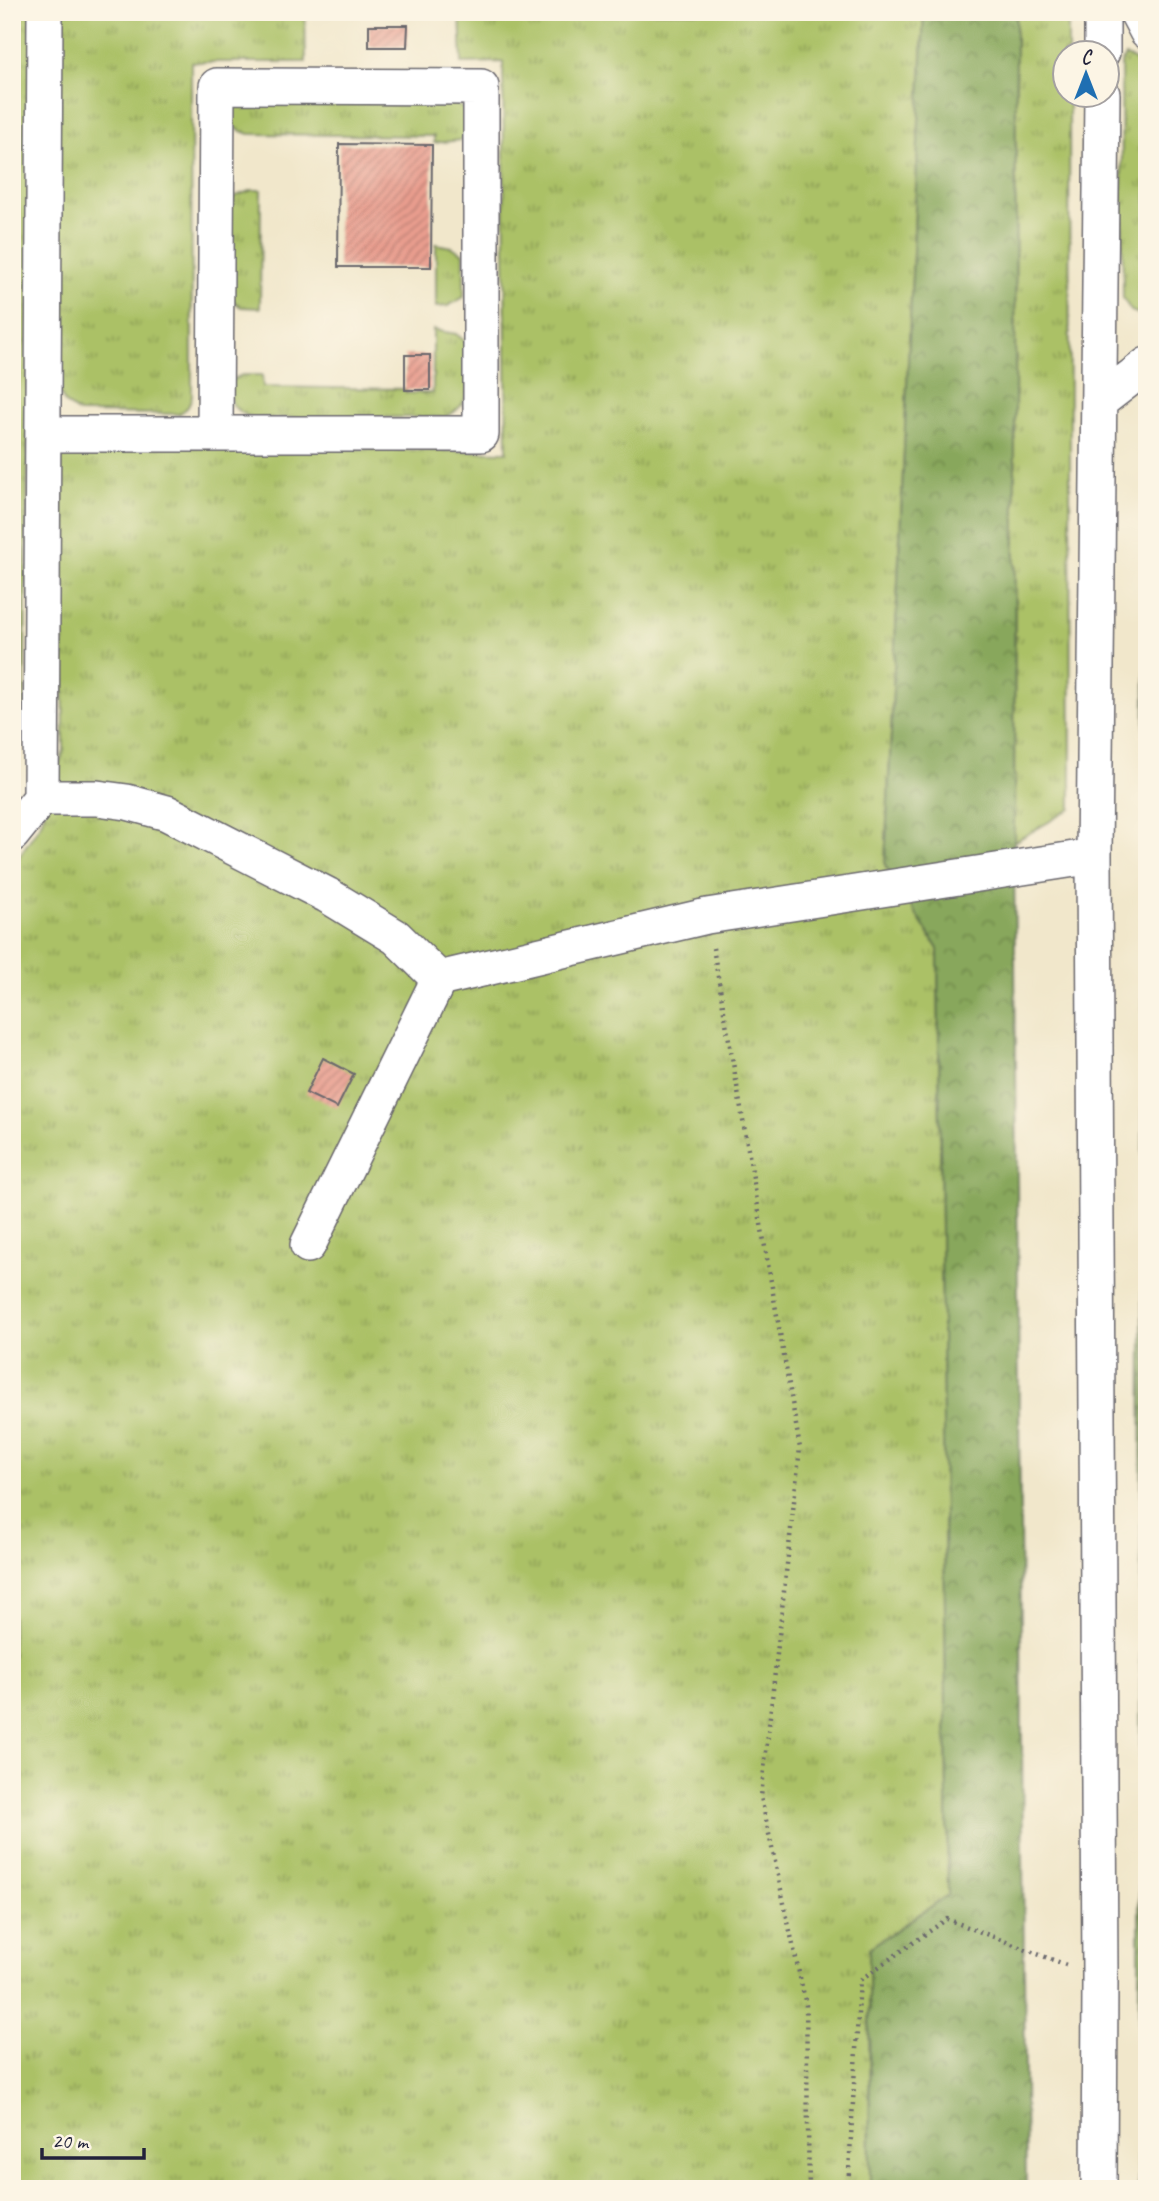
<svg xmlns="http://www.w3.org/2000/svg" width="1159" height="2201" font-family="Caveat,sans-serif">
	<style>
		.grass { fill: url(#grass-tufts); stroke: #667250; stroke-width: 2 }
		.forest { fill: url(#forest-crowns); stroke: #55644b; stroke-width: 2 }
		.building { fill: url(#building-hatch) }
		.lines { fill: none; stroke-linecap: round; stroke-linejoin: round }
		.minor-casing { stroke: #6a676d; stroke-width: 38 }
		.path { stroke: #6a676d; stroke-width: 4.5; stroke-dasharray: 2 5; stroke-linecap: butt }
		.minor { stroke: #fff; stroke-width: 35 }
	</style>
	<defs>
		<pattern id="grass-tufts" width="24" height="20" patternUnits="userSpaceOnUse" patternTransform="scale(1.75)"><rect width="24" height="20" fill="#abc166"/><path d="M3 7l-1-3M5 7V3M7 7l1-3M15 17l-1-3M17 17v-4M19 17l1-3" fill="none" stroke="#8b9c55"/></pattern>
		<pattern id="forest-crowns" width="20" height="18" patternUnits="userSpaceOnUse" patternTransform="scale(1.75)"><rect width="20" height="18" fill="#88a75b"/><path d="M2 6a3 3 0 1 1 6 0M12 15a3 3 0 1 1 6 0" fill="none" stroke="#6f884c"/></pattern>
		<pattern id="building-hatch" width="6" height="6" patternUnits="userSpaceOnUse" patternTransform="scale(1.75)"><rect width="6" height="6" fill="#e99d8e"/><path d="M-1 1l2-2M0 6l6-6M5 7l2-2" fill="none" stroke="#bc8075"/></pattern>
	</defs>
	<rect width="100%" height="100%" fill="#fcf5e5"/>
	<filter id="ink" filterUnits="userSpaceOnUse"><feTurbulence type="fractalNoise" baseFrequency=".0143" numOctaves="2"/><feDisplacementMap in="SourceGraphic" scale="14" xChannelSelector="R" yChannelSelector="G"/><feConvolveMatrix kernelMatrix="1 2 1 2 8 2 1 2 1" color-interpolation-filters="sRGB"/></filter>
	<filter id="wash" filterUnits="userSpaceOnUse"><feTurbulence type="fractalNoise" baseFrequency=".00686" numOctaves="4" result="noise"/><feDisplacementMap in="SourceGraphic" scale="28" xChannelSelector="R" yChannelSelector="G"/><feGaussianBlur stdDeviation="1.57" result="paint"/><feColorMatrix in="noise" values="0 0 0 0 0 0 0 0 0 0 0 0 0 0 0 0 0 1.4 0 .05"/><feComposite in="paint" operator="in"/></filter>
	<g filter="url(#wash)">
		<rect width="100%" height="100%" fill="#f1e7cb"/>
		<!-- grass -->
		<path class="grass" d="M12,12H34L24,715L12,764Z
			M58,12H305L306,62H191L192,396L188,407L179,414L79,413L65,403L58,389Z
			M460,12H924L885,865L938,949L948,1895L869,1948L870,2189H12V867L41,823L64,750L61,457L68,450L80,444L507,452L503,62L462,63Z
			M1016,12H1068V52H1064V94L1069,95L1071,809L1014,842Z
			M1125,56L1134,59L1147,84V317L1131,311L1123,298L1121,63Z
			M242,99L453,102L467,111V133L461,140L434,143V136L250,134C231,130 232,125 232,107Z
			M252,190H261L260,308L241,307L231,299L229,203L236,196Z
			M436,244L452,247L464,254V297L448,306L436,307Z
			M433,330L456,334L467,343C467,373 477,404 445,417L254,418C233,412 228,402 229,381L242,375H262L263,387L406,389V393H433Z"/>
		<!-- forest -->
		<path class="forest" d="M924,12H1016L1014,842L1026,2189H870L869,1948L948,1895L938,949L885,865Z
			M1146,463L1147,2189H1138Z"/>
		<g id="blocks">
			<!-- building -->
			<path class="building" d="M369,25H408L407,47H369Z
				M339,144L432,145L431,267H338Z
				M405,355H430V390H405Z
				M323,1058L354,1074L337,1108L306,1093Z"/>
		</g>
	</g>
	<g filter="url(#ink)">
		<use href="#blocks" fill-opacity="0" stroke="#6a676d" stroke-width="2"/>
		<g class="lines">
			<!-- minor casing -->
			<g class="minor-casing">
				<path id="minor" d="M1137,12L1147,31
					M1102,52V12
					M1099,402L1147,365
					M43,434H481V87L217,86L215,434
					M41,798H97L127,802L167,813L327,895L396,937L439,979
					M12,834L41,798L45,12
					M439,979L707,916L1094,856
					M308,1245L439,979
					M1099,2189L1100,1978L1094,856L1102,94"/>
			</g>
			<!-- path -->
			<path class="path" d="M713,948L800,1448L761,1797L806,2005L809,2189
				M848,2189L860,1980L947,1919L1066,1965"/>
			<!-- minor -->
			<use href="#minor" class="minor"/>
		</g>
	</g>
	<!-- margin -->
	<rect width="1159" height="2201" fill="none" stroke="#fcf5e5" stroke-width="42"/>
	<!-- north arrow -->
	<g transform="translate(1086 74)"><circle r="33" fill="#fcf5e5" stroke="#a5a1a1" stroke-width="2"/>
	<path d="M0-5L12 26L0 18L-12 26Z" fill="#1f6fb2"/>
	<text y="-10" font-size="19" font-weight="bold" text-anchor="middle" fill="#22223b">С</text>
	</g>
	<!-- scale -->
	<path d="M42 2148v10h102v-10" fill="none" stroke="#22223b" stroke-width="3.5"/>
	<text x="52" y="2148" font-size="21" fill="#22223b" stroke="#fcf5e5" stroke-width="5" paint-order="stroke">20 m</text>
</svg>
